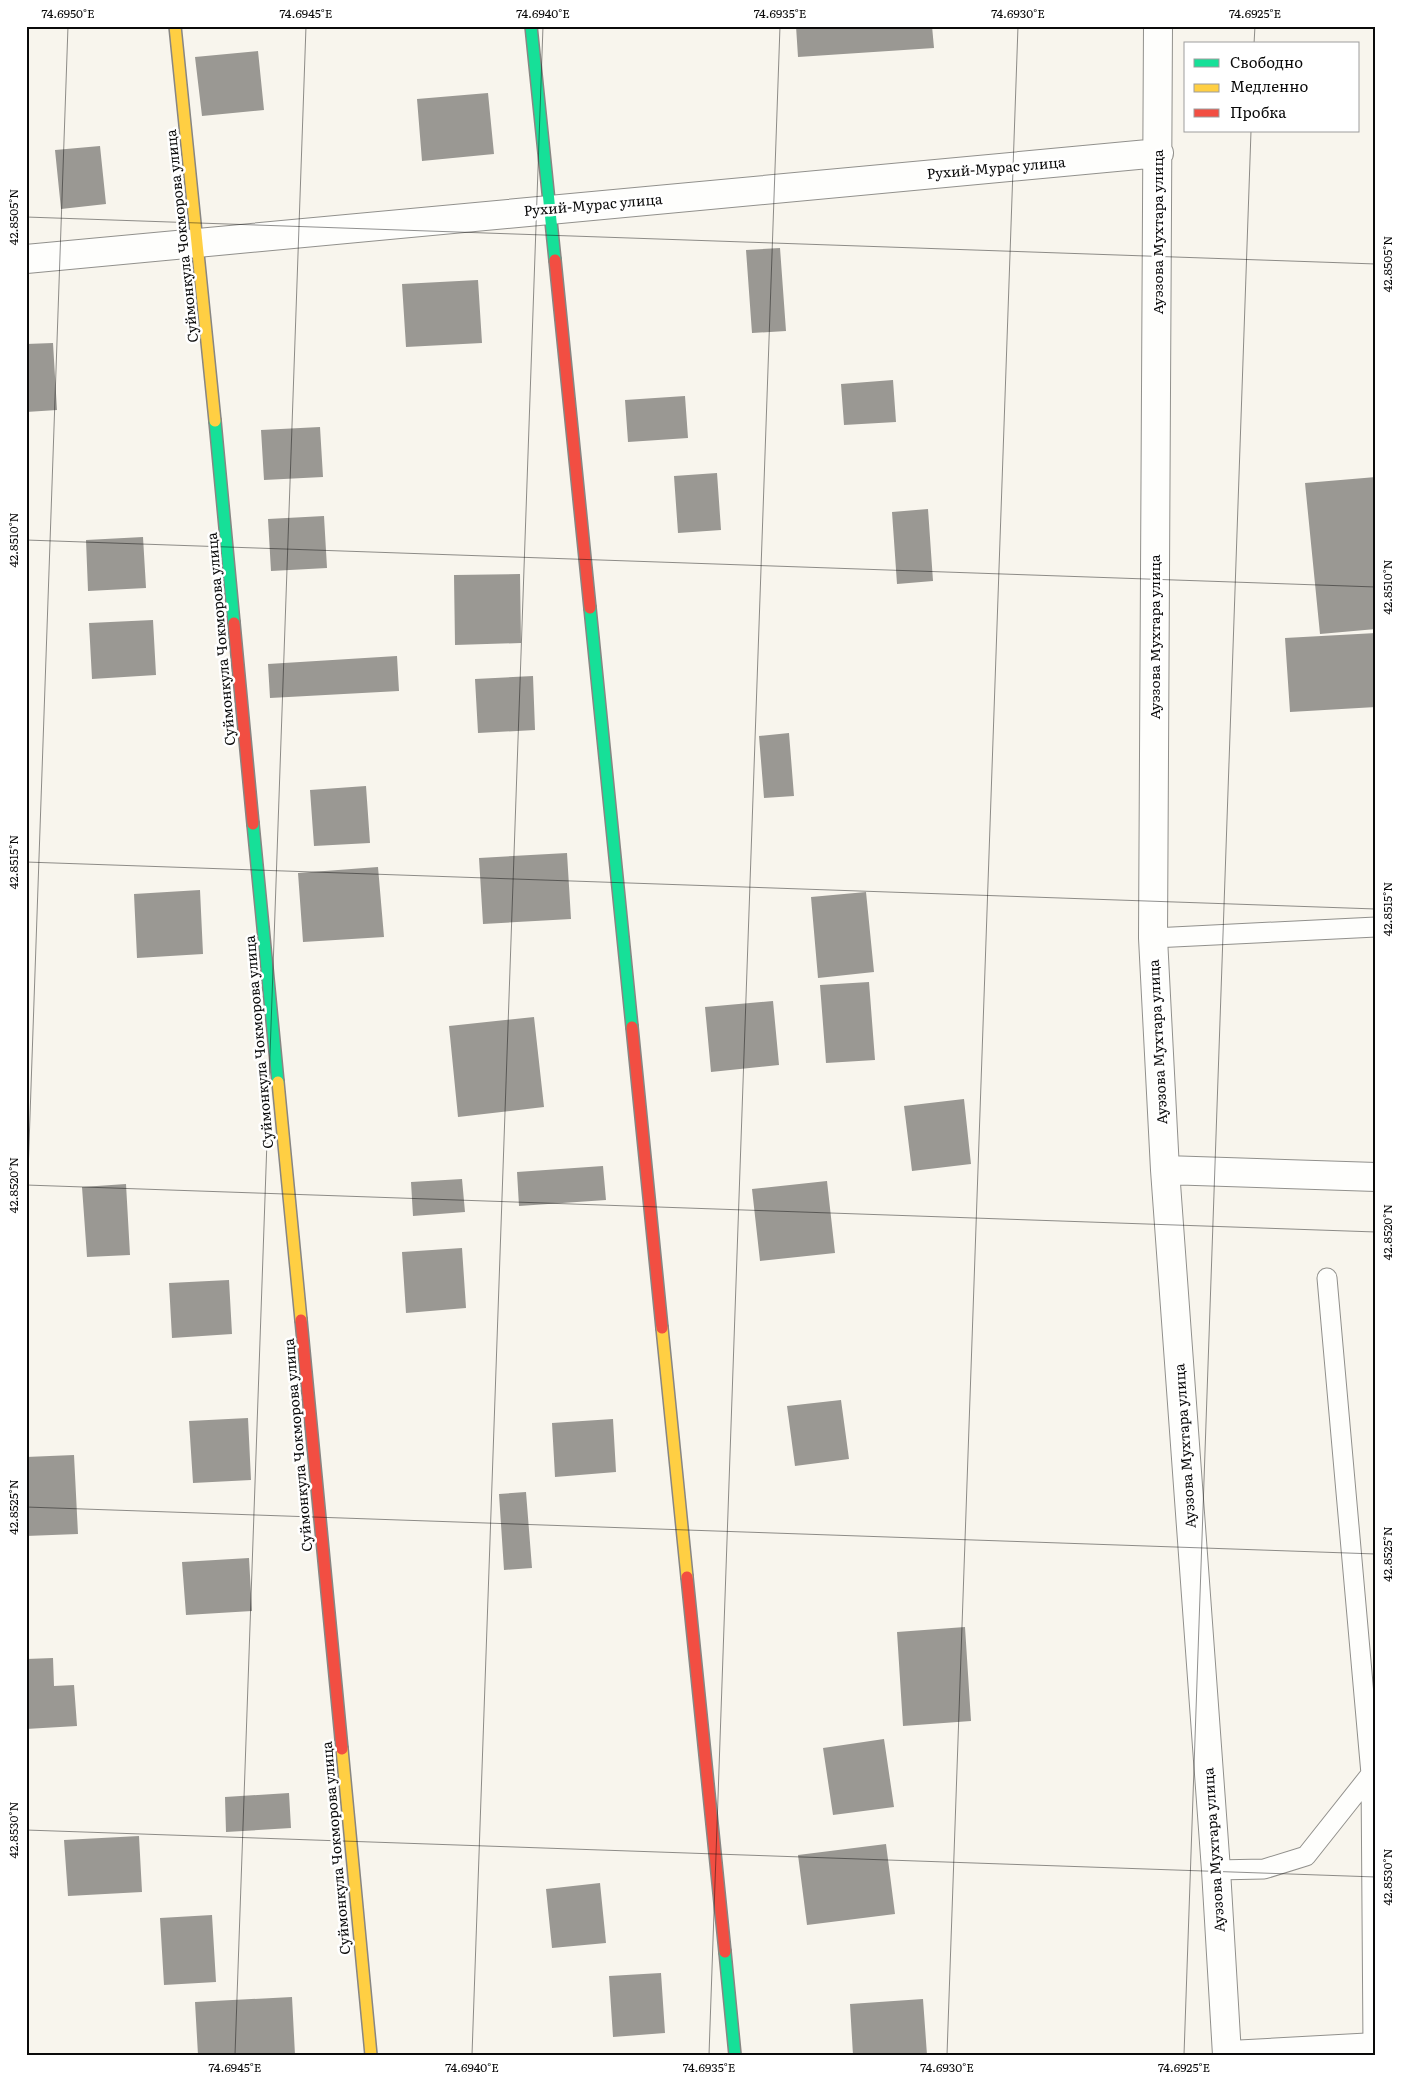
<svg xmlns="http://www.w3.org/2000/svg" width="1402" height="2081" font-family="Literata,serif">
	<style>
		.building { fill: #9a9893 }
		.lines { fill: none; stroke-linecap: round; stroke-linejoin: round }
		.lane-casing { stroke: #91908c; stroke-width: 21 }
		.street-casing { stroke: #91908c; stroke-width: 30 }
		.fast-casing { stroke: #888683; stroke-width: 14 }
		.slow-casing { stroke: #888683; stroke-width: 14 }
		.jam-casing { stroke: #888683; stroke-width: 14 }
		.lane { stroke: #fefefc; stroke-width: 19 }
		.street { stroke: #fefefc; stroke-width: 28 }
		.fast { stroke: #16e098; stroke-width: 11 }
		.slow { stroke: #ffcf43; stroke-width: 11 }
		.jam { stroke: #f24e42; stroke-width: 11 }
		.ticks { fill: none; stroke: #0a0a0a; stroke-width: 1; stroke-opacity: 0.45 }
		.labels { text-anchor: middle; stroke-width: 5; stroke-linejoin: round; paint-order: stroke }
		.street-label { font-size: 14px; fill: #0a0a0a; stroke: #fff }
		.neatline { fill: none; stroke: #0a0a0a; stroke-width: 2 }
		.ticks-label { font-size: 12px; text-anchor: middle; fill: #0a0a0a }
	</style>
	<rect width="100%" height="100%" fill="#f8f5ed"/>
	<!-- building -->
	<path class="building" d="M796,26H932L934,48L798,57Z
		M258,51L264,110L202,116L195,57Z
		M488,93L494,154L422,161L417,99Z
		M100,146L106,204L61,209L55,150Z
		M780,248L786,331L752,333L746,250Z
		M478,280L482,343L406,347L402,284Z
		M53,343L57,410L26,412V344Z
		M893,380L896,422L844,425L841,384Z
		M685,396L688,438L628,442L625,400Z
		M320,427L323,477L264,480L261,430Z
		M717,473L721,530L678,533L674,476Z
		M1376,477V629L1320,634L1305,483Z
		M928,509L933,581L897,584L892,512Z
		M324,516L327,568L271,571L268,519Z
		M143,537L146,588L88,591L86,540Z
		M520,574L521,643L455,645L454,575Z
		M153,620L156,675L92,679L89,623Z
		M1376,633V707L1290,712L1285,638Z
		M397,656L399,691L270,698L268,664Z
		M533,676L535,730L478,733L475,679Z
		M789,733L794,796L764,798L759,736Z
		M366,786L370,843L314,846L310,790Z
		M567,853L571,919L483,924L479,858Z
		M378,867L384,937L303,942L298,873Z
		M200,890L203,954L137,958L134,894Z
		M866,892L874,972L818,978L811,897Z
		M869,982L875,1060L826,1063L820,985Z
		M773,1001L779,1065L711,1072L705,1007Z
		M534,1017L544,1107L458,1117L449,1026Z
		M964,1099L971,1164L912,1171L904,1106Z
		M603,1166L606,1200L519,1206L517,1172Z
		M462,1179L465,1212L413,1216L411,1182Z
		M827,1181L835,1253L760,1261L752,1189Z
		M126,1184L130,1255L87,1257L82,1187Z
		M462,1248L466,1308L406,1313L402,1252Z
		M229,1280L232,1334L172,1338L169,1283Z
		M841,1400L849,1459L795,1466L787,1406Z
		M248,1418L251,1480L193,1483L189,1421Z
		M613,1419L616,1472L555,1477L552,1423Z
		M74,1455L78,1534L26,1536V1457Z
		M526,1492L532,1568L504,1570L499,1494Z
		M249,1558L252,1611L186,1615L182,1562Z
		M965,1627L971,1721L903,1726L897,1632Z
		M53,1658L54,1686L74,1685L77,1726L26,1729V1659Z
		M884,1739L894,1807L833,1815L823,1748Z
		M289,1793L291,1828L226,1832L225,1797Z
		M139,1836L142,1892L68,1896L64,1840Z
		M886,1844L895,1914L807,1925L798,1855Z
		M600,1883L606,1943L552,1948L546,1889Z
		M212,1915L216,1982L164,1985L160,1918Z
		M661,1973L665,2033L613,2037L609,1976Z
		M292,1997L295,2055H198L195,2002Z
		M923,1999L927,2055H853L850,2004Z"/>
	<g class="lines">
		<!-- lane casing -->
		<g class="lane-casing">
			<path id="lane" d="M1153,938L1376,927
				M1327,1278L1371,1774L1373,2046
				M1216,1870L1264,1869L1306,1856L1371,1774"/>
		</g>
		<!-- street casing -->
		<g class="street-casing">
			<path id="street" d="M1158,26L1153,938L1165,1170L1216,1870L1227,2055
				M26,259L1159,153
				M1165,1170L1376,1177
				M1230,2055L1376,2047"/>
		</g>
		<!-- fast casing -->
		<g class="fast-casing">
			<path id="fast" d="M531,26L555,260
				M215,421L234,623
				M590,608L632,1027
				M253,824L278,1082
				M725,1952L735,2055"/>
		</g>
		<!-- slow casing -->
		<g class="slow-casing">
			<path id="slow" d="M175,26L215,421
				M278,1082L301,1320
				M662,1328L687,1577
				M342,1749L371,2055"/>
		</g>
		<!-- jam casing -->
		<g class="jam-casing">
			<path id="jam" d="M555,260L590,608
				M234,623L253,824
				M632,1027L662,1328
				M301,1320L342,1749
				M687,1577L725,1952"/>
		</g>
		<!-- lane -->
		<use href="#lane" class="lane"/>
		<!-- street -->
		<use href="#street" class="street"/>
		<!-- fast -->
		<use href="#fast" class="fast"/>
		<!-- slow -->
		<use href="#slow" class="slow"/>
		<!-- jam -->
		<use href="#jam" class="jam"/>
	</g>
	<!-- ticks -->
	<path class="ticks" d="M1254,44L1255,26M26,217L1376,264M26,540L1376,587M26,862L1376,909M26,1185L1376,1232M26,1231L68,26M26,1507L1376,1554M26,1830L1376,1877M235,2055L306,26M472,2055L543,26M709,2055L780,26M947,2055L1018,26M1184,2055L1251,131"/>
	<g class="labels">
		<!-- street labels -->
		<g class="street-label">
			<text transform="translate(996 168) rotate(-5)" y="5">Рухий-Мурас улица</text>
			<text transform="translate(593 205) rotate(-5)" y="5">Рухий-Мурас улица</text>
			<text transform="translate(1158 232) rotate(-90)" y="5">Ауэзова Мухтара улица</text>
			<text transform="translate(182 236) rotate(-96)" y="5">Суймонкула Чокморова улица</text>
			<text transform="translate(1155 637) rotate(-90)" y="5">Ауэзова Мухтара улица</text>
			<text transform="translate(221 639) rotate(-95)" y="5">Суймонкула Чокморова улица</text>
			<text transform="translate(259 1042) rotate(-95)" y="5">Суймонкула Чокморова улица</text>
			<text transform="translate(1158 1042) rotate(-93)" y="5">Ауэзова Мухтара улица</text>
			<text transform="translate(298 1445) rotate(-95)" y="5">Суймонкула Чокморова улица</text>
			<text transform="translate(1185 1446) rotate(-94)" y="5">Ауэзова Мухтара улица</text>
			<text transform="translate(336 1848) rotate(-95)" y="5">Суймонкула Чокморова улица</text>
			<text transform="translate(1214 1850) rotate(-94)" y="5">Ауэзова Мухтара улица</text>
		</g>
	</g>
	<!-- border -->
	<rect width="1402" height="2081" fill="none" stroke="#ffffff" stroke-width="55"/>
	<!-- legend -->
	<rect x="1184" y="42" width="175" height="90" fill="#ffffff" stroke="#9d9d9d"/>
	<rect x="1194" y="59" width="25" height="8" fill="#16e098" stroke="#9d9d9d"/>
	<text x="1230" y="68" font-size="15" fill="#0a0a0a">Свободно</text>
	<rect x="1194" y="84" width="25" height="8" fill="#ffcf43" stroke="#9d9d9d"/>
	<text x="1230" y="92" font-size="15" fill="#0a0a0a">Медленно</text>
	<rect x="1194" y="109" width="25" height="8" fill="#f24e42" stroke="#9d9d9d"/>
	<text x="1230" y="118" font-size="15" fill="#0a0a0a">Пробка</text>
	<rect x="28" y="28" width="1346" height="2026" class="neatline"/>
	<g class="ticks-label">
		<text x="68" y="18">74.6950°E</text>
		<text x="306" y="18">74.6945°E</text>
		<text x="543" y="18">74.6940°E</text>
		<text x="780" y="18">74.6935°E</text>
		<text x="1018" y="18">74.6930°E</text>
		<text x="1255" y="18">74.6925°E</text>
		<text transform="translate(14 217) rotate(-90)" y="4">42.8505°N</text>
		<text transform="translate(1388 264) rotate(-90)" y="4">42.8505°N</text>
		<text transform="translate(14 540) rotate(-90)" y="4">42.8510°N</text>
		<text transform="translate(1388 587) rotate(-90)" y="4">42.8510°N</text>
		<text transform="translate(14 862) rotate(-90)" y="4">42.8515°N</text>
		<text transform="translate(1388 909) rotate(-90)" y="4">42.8515°N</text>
		<text transform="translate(14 1185) rotate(-90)" y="4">42.8520°N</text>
		<text transform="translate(1388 1232) rotate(-90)" y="4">42.8520°N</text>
		<text transform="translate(14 1507) rotate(-90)" y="4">42.8525°N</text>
		<text transform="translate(1388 1554) rotate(-90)" y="4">42.8525°N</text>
		<text transform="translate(14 1830) rotate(-90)" y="4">42.8530°N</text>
		<text transform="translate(1388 1877) rotate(-90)" y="4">42.8530°N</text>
		<text x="235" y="2072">74.6945°E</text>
		<text x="472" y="2072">74.6940°E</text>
		<text x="709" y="2072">74.6935°E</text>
		<text x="947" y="2072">74.6930°E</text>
		<text x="1184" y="2072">74.6925°E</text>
	</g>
</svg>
